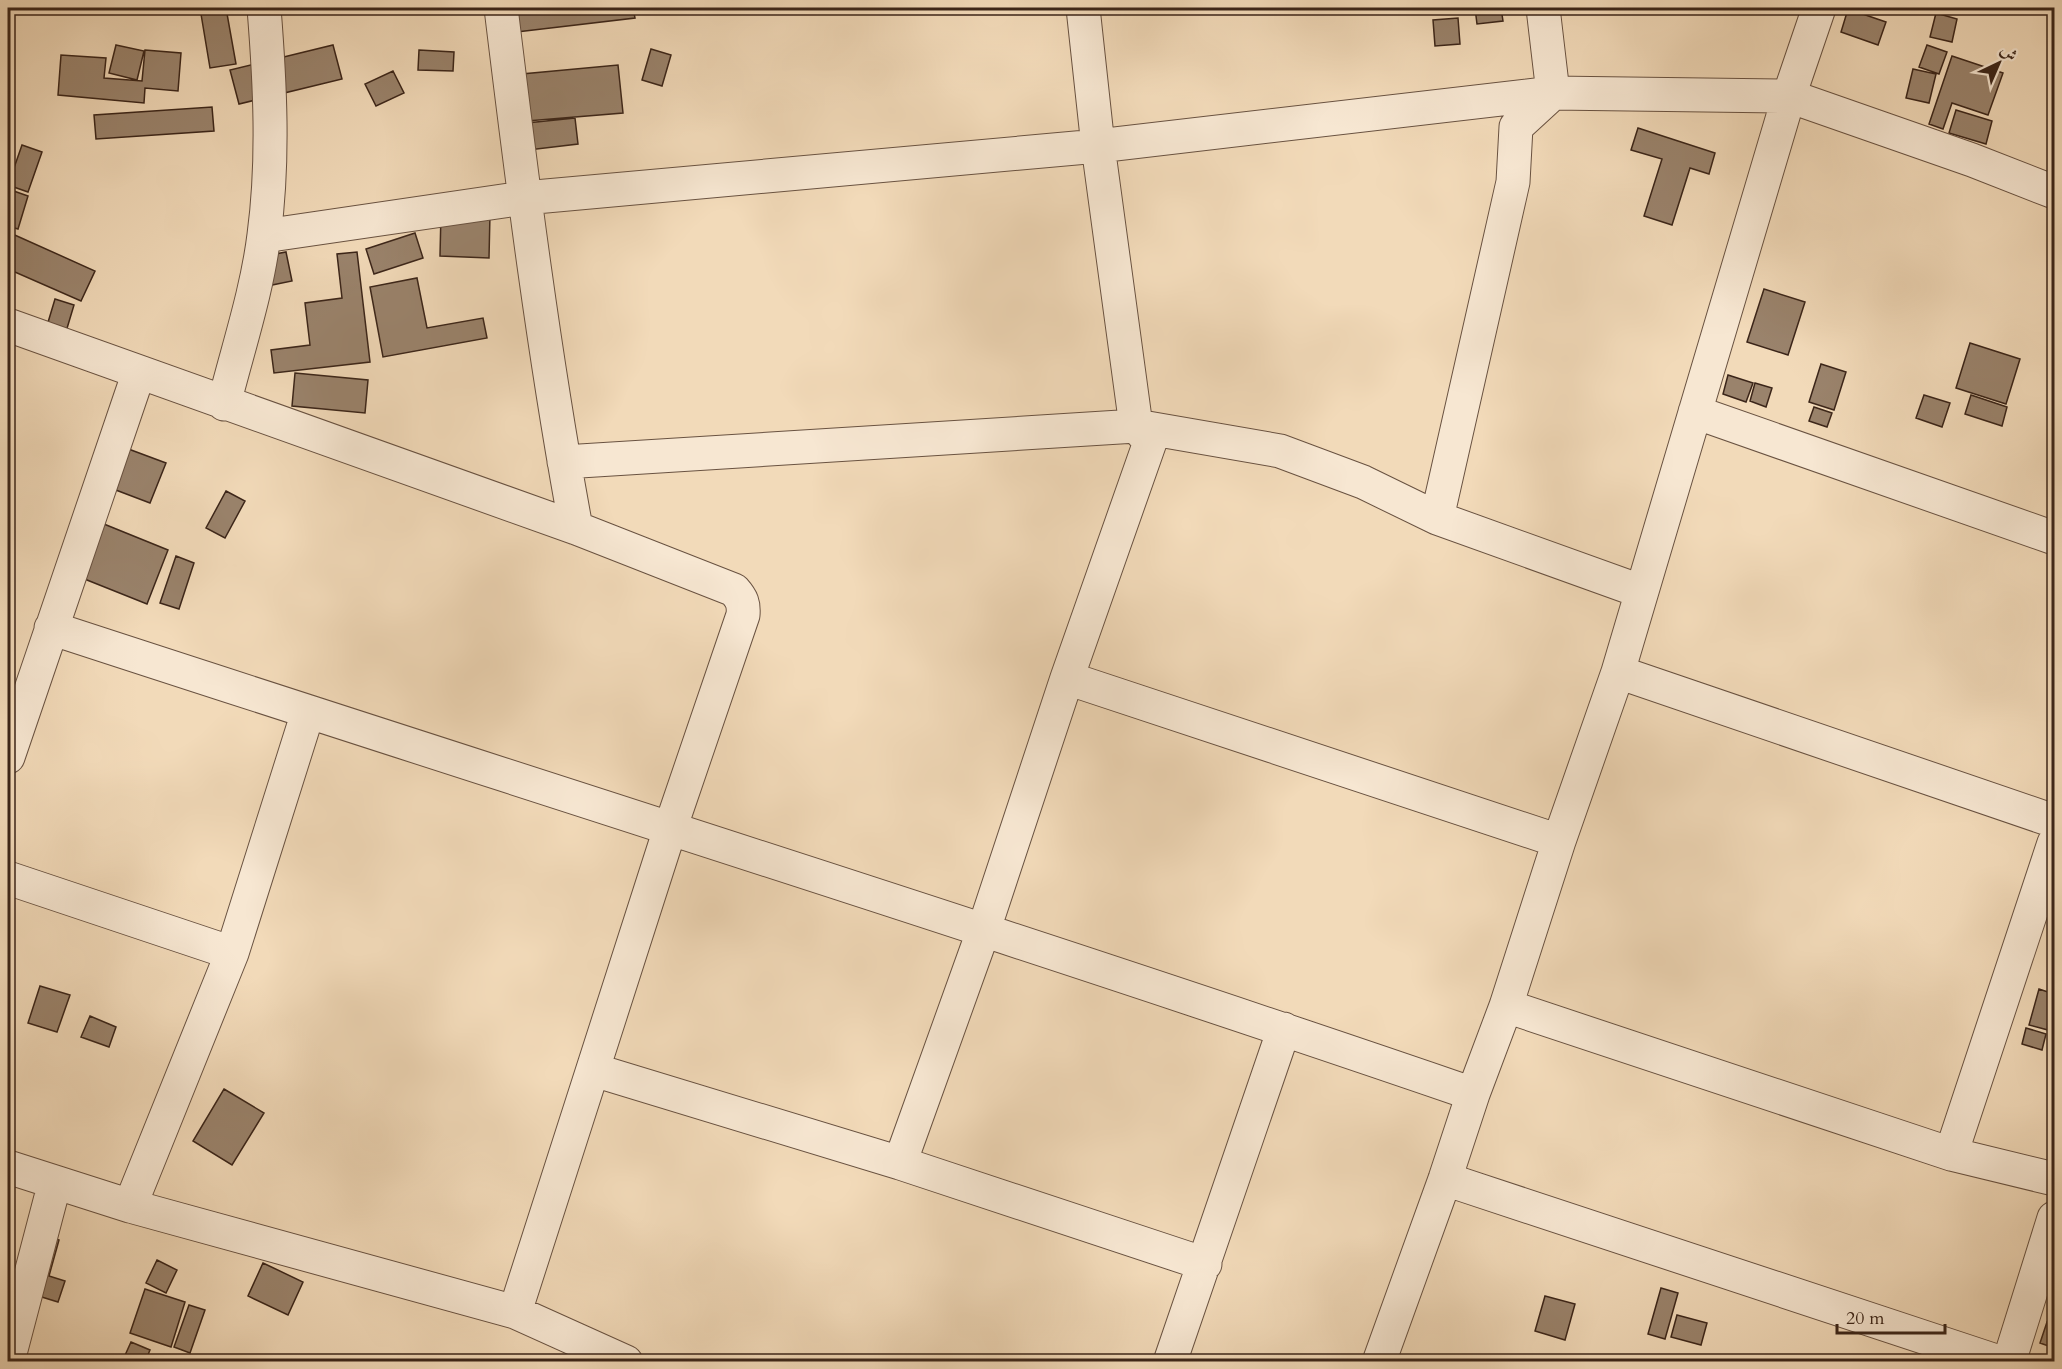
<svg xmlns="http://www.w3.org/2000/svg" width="2062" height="1369" font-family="Cardo,Amiri,serif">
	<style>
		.building { fill: #9a836c; stroke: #3b2519; stroke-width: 1.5 }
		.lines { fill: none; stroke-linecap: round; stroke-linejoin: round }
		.street-casing { stroke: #695241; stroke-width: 35 }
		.street { stroke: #f7e7d2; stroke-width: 33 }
	</style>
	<rect width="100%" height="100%" fill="#f2dab9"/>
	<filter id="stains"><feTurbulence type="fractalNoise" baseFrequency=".00333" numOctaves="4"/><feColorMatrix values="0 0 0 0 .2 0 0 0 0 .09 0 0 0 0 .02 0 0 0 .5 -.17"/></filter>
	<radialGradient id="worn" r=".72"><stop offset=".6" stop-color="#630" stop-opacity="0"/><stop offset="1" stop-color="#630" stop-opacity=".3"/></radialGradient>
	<!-- building -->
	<path class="building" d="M200,8H226L236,64L210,68Z
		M504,8H633L635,18L507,33Z
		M1475,8H1501L1503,21L1477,24Z
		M1848,9L1886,22L1878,45L1841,32Z
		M1936,13L1957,19L1952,42L1930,37Z
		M1458,18L1460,44L1435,46L1433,20Z
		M116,45L144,51L137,80L109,73Z
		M333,45L342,79L239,104L230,70Z
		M1927,45L1947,52L1939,74L1919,67Z
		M651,49L671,55L662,86L642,80Z
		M145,50L181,53L178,91L145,88L144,103L58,95L61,55L106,58L104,78L142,81Z
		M419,50L454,52L453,71L418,70Z
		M1952,56L2003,73L1988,115L1952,103L1943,129L1929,124Z
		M618,65L623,113L515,122L511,75Z
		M1913,69L1936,74L1929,103L1906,98Z
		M393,71L404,93L376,106L365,84Z
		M212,107L214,131L96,139L94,115Z
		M1956,110L1992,121L1986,144L1949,133Z
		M575,118L578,144L520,151L517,124Z
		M1638,128L1715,153L1709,174L1690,168L1672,225L1644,216L1662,159L1631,150Z
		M22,145L42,152L28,192L8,185Z
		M8,189L28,196L18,229L8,226Z
		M441,213L490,214L489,258L440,256Z
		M8,232L95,271L81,301L8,269Z
		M415,233L423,258L374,274L366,249Z
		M286,252L292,281L267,286L260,257Z
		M357,252L370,362L274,373L271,350L310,345L305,303L342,298L337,254Z
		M417,278L427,328L483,318L487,338L383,357L370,287Z
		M1764,289L1805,302L1788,355L1747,342Z
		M55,299L74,305L65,335L46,329Z
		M1970,343L2020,359L2006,404L1956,388Z
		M1821,364L1846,372L1834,410L1809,402Z
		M295,373L368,380L365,413L292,406Z
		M1728,375L1753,383L1746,402L1723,394Z
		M1755,383L1772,388L1766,407L1750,401Z
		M1924,395L1950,403L1942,427L1916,418Z
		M1971,395L2007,407L2002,426L1965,414Z
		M1814,407L1832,413L1827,427L1809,421Z
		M115,444L166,463L150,503L100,484Z
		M226,491L245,501L225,538L206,528Z
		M94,520L168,550L147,604L72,574Z
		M176,556L194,563L179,609L160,603Z
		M40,986L70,995L57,1032L28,1023Z
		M2039,989L2054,994V1009L2048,1030L2029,1025Z
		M90,1016L116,1027L109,1047L81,1037Z
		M2026,1028L2046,1034L2042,1050L2022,1044Z
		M224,1089L264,1113L232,1165L193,1141Z
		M36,1233L59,1240L49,1276L65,1281L58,1302L19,1290Z
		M157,1260L177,1270L166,1293L146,1283Z
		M263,1263L303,1282L288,1315L248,1296Z
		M1661,1288L1678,1293L1665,1339L1648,1334Z
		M145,1289L185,1302L171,1347L130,1333Z
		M1545,1296L1575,1304L1565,1340L1535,1331Z
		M189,1305L205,1310L190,1353L174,1347Z
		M1677,1315L1707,1323L1701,1345L1671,1337Z
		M2047,1322L2054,1325V1348L2040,1343Z
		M131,1342L150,1350L145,1362H122Z"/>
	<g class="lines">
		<!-- street casing -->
		<g class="street-casing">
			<path id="street" d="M501,8C522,181 544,355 576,528
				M264,236L524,198L1098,146L1553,93L1789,96L1972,160L2054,192
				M8,325L576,528L734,590C742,599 744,604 743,615L670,829L515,1312
				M224,404C238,348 257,292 264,235C274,160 270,83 264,8
				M1695,412L2054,538
				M564,462L1136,426L1280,451L1363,482L1437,518L1640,591
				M1437,518L1513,182L1516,127L1553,93L1543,8
				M51,628C525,783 1001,932 1473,1094
				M1618,672L2054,821
				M1067,678L1559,841
				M8,757L139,372
				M8,878L232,953
				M1506,1006L1951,1154L2054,1179
				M594,1070L900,1163L1205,1264
				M1951,1154L2054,843
				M900,1163L984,929L1067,678L1150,442L1136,426L1098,146L1083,8
				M8,1167L130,1206L515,1312L626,1362
				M1445,1179L1999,1362
				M130,1206L232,953L308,712
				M8,1361L55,1182
				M1170,1362L1284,1029
				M1379,1362L1445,1179L1473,1094L1506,1006L1559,841L1618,672L1789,96L1819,8
				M2009,1362L2054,1218"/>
		</g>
		<!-- street -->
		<use href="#street" class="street"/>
	</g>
	<!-- margin -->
	<rect width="2062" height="1369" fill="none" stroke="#f2dab9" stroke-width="30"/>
	<rect x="9" y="9" width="2044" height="1351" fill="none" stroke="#3b2519" stroke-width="3"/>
	<rect x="15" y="15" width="2032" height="1339" fill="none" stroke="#3b2519" stroke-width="1.5"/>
	<!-- north arrow -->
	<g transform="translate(1999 63) rotate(44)" stroke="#f7e7d2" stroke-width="4.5" paint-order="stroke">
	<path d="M0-4.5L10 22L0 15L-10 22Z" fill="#3b2519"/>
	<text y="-9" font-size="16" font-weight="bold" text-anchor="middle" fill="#3b2519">ش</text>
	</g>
	<!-- scale -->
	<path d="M1837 1324v9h108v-9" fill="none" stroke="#3b2519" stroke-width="3"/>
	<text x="1846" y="1324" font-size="18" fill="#3b2519" stroke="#f7e7d2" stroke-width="4.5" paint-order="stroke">20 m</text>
	<rect width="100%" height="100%" filter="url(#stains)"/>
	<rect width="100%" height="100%" fill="url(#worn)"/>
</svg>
